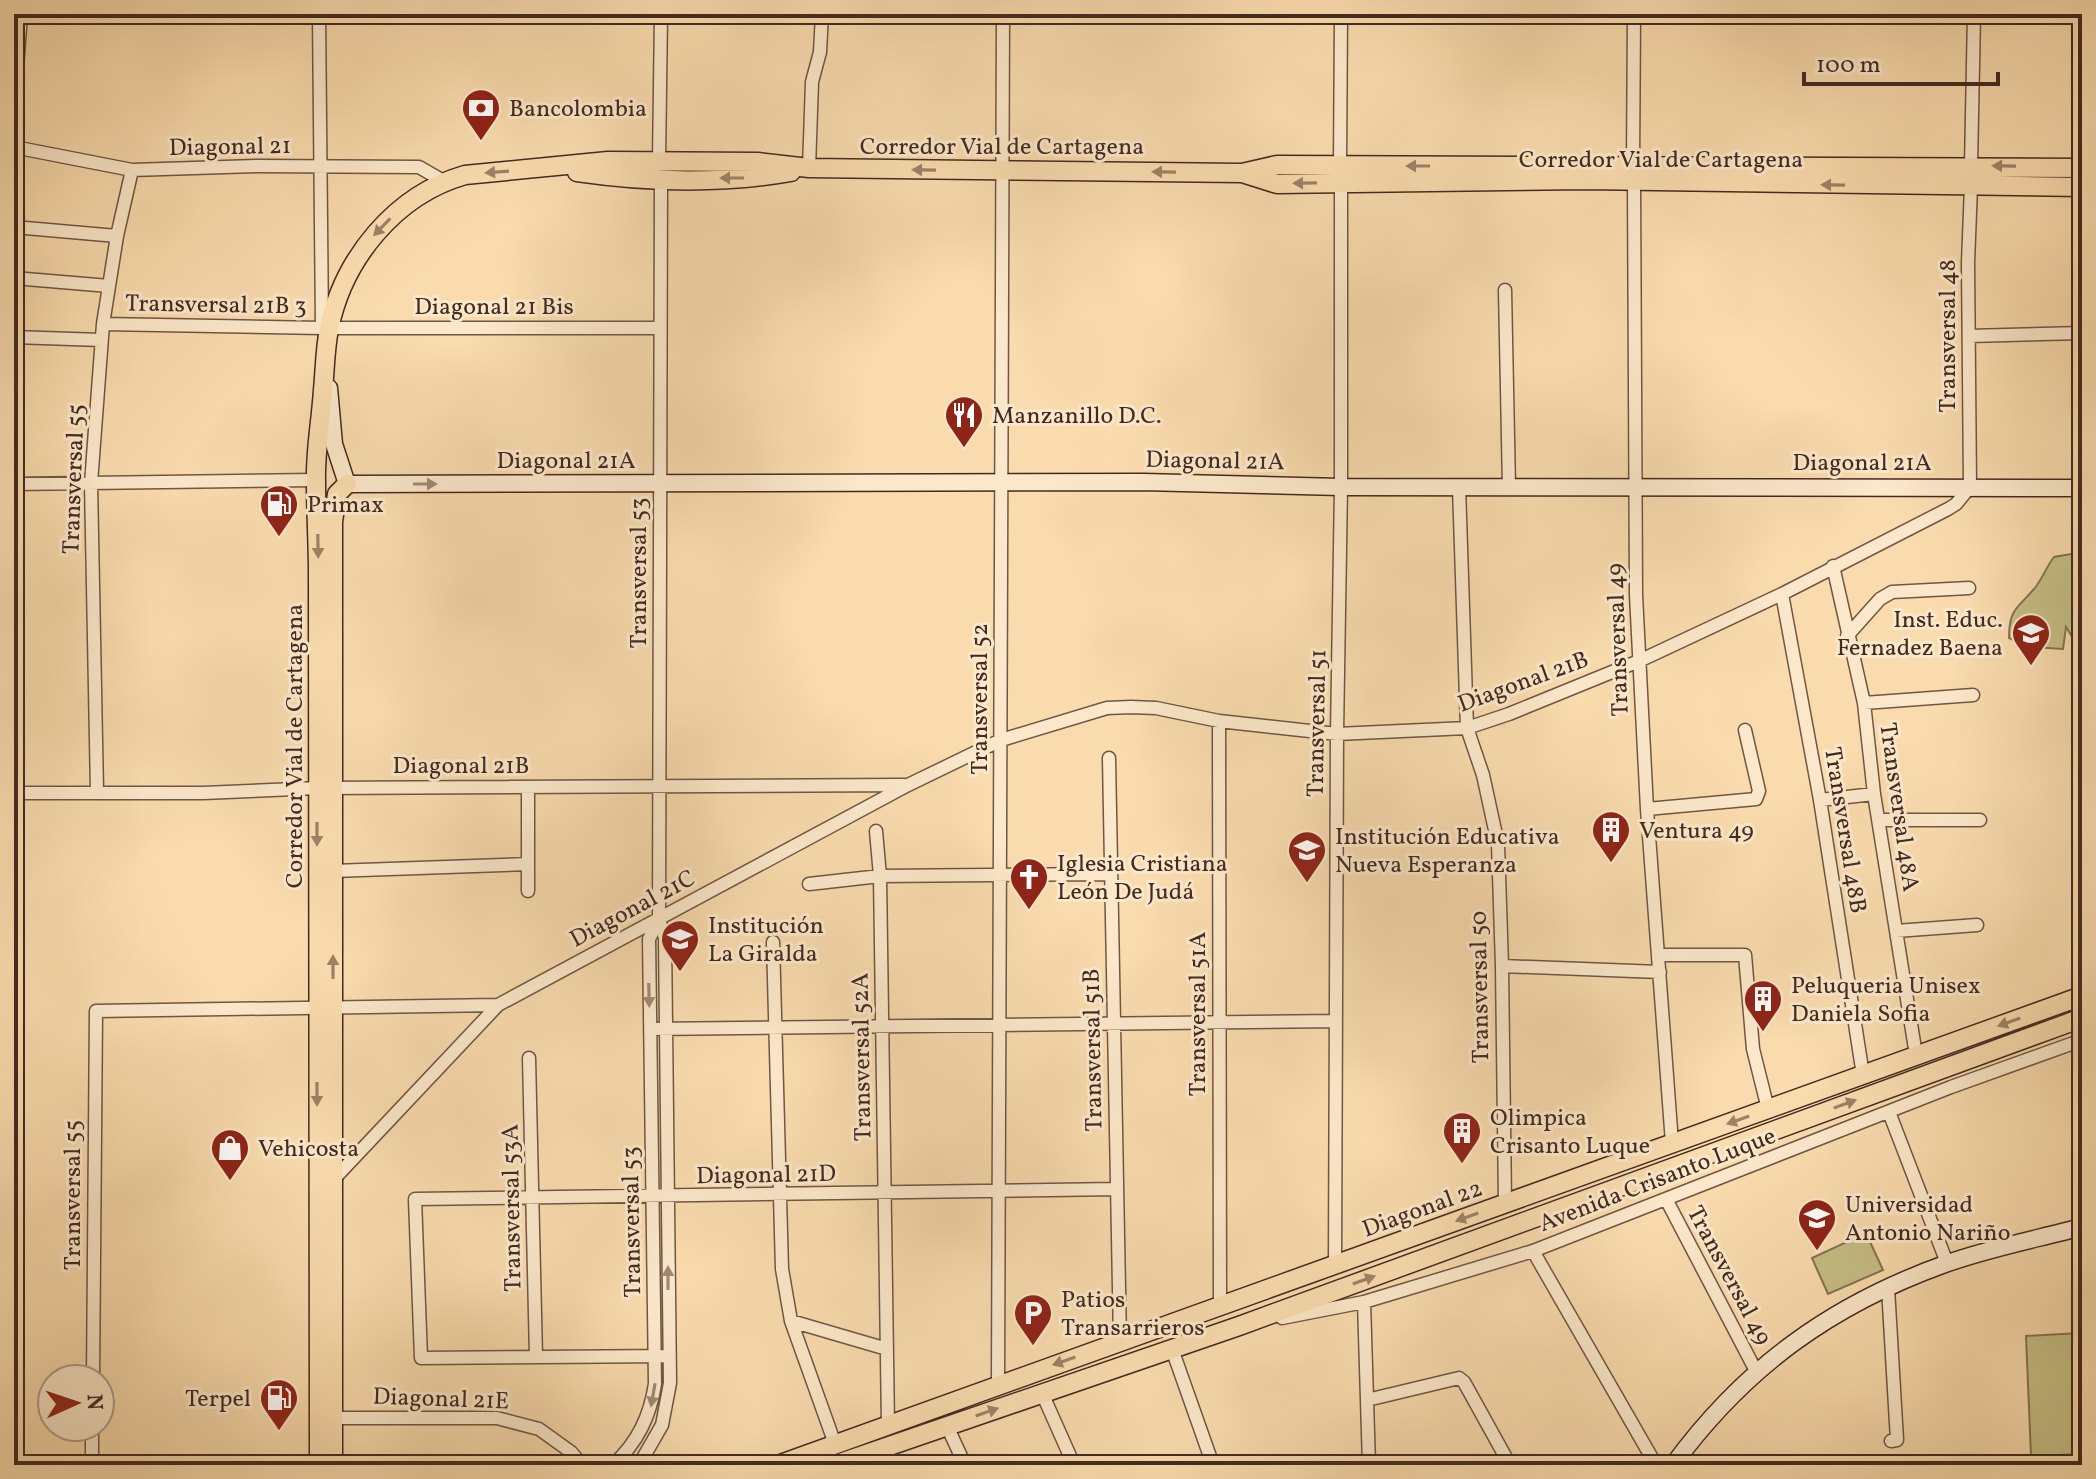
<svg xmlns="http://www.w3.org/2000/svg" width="2096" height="1479" font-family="Vollkorn,serif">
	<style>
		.green { fill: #c5be85; stroke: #847453; stroke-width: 2 }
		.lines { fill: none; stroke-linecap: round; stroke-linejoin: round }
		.street-casing { stroke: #705644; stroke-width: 15 }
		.secondary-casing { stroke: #432a21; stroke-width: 19 }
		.primary-casing { stroke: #432a21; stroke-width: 21 }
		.street { stroke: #fbe8ca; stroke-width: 12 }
		.secondary { stroke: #fbe8ca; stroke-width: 16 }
		.primary { stroke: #f9dbad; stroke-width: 18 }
		.oneway { fill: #9e8267 }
		.oneway2 { fill: #9f8976 }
		.labels { text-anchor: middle; stroke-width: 6; stroke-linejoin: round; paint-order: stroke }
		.poi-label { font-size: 24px; fill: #432a21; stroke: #fbe8ca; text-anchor: start }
		.street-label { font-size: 24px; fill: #432a21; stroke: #fbe8ca }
	</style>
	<rect width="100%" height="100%" fill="#f9dbad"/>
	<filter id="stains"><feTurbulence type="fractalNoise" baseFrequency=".0025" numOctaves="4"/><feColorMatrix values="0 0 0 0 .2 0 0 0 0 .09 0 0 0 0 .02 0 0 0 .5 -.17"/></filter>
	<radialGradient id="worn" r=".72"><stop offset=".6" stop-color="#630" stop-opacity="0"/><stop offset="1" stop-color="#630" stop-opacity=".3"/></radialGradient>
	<!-- green -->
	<path class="green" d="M2071,554L2082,559V639L2074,640L2066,627L2063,649L2030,647L2009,638C2009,609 2017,609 2034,589C2042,580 2046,567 2054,557Z
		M1866,1233L1883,1270L1828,1294L1812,1258Z
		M2079,1333L2082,1454L2031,1456L2026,1336Z"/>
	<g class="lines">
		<!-- street casing -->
		<g class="street-casing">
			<path id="street" d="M319,14L322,328
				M14,109L21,14
				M14,147L132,170L257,166L419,167L445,182
				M659,162L661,14
				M1633,165L1634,14
				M1340,166L1341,14
				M1971,166L1974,14
				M809,168L812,82L820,52L822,14
				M1634,181L1636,595L1647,809L1672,1143
				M14,227L117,236
				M14,278L109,286
				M1505,290L1509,487
				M103,324L322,328H660
				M1969,336L2082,333
				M14,337L101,340
				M14,484L316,480
				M1459,487L1467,728L1483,775L1498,844L1502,966L1505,1203
				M1833,566L1864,703L1874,794L1916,1055
				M1782,594L1820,800L1863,1075
				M1847,636L1880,599L1892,592L1969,588
				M1864,703L1973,695
				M1219,721L1220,1306
				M1109,758L1120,1342
				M97,792L91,483L103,324L117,236L132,170
				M14,793H203L318,788L904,785
				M1820,800L1874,794
				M1647,809L1756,799L1759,791L1745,730
				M1879,820H1980
				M876,831L880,876L888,1426
				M333,871L528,864
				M809,884L880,876L1110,874
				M528,891V787
				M1896,931L1977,925
				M773,942L782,1269L791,1321L835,1444
				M1658,955H1745L1753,1049L1768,1109
				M1502,966L1660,972
				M650,1029L1335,1021
				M529,1058L536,1357
				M1889,1112L1947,1263
				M333,1180L498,1005L908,785L1001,740L1107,708L1131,707L1156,708L1219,721L1337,734L1467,728L1509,714L1639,661L1782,594L1948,509L1956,504L1970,487L1968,263L1971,186
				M1666,1199L1756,1371
				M1533,1251L1656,1465
				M1335,1264L1337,734L1341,487V182
				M1888,1288L1897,1440L1891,1441
				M1364,1302L1369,1465
				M1282,1318L1364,1302L1533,1251L1951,1087L2082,1040
				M791,1321L887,1349
				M1172,1349L1213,1465
				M669,1356L421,1358L415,1199L1117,1189
				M93,1379L96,1011L498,1005
				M998,1384L1003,14
				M1042,1393L1074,1465
				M1367,1400L1459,1378L1464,1382L1510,1465
				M332,1418H497L539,1429L571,1452L582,1465
				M947,1426L965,1465
				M92,1465V1427
				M613,1465C638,1442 650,1416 655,1384L649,939L659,919
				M639,1465L662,1425L670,1383L665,938L659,919L661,179"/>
		</g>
		<!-- secondary casing -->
		<g class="secondary-casing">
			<path id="secondary" d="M329,388L334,444L347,484L1143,482L1341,487L2082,488
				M1673,1465C1745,1367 1831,1305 1945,1264C1989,1248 2037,1239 2082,1227"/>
		</g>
		<!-- primary casing -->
		<g class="primary-casing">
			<path id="primary" d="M577,172C646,182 722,184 791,172
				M1242,173L1277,184L1586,180L2082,187
				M319,1465L318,574C318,544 316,513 316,482C315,452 321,421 323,390C325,370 325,349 329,329C343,259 395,195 465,175L608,161L758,162L809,168L1242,173L1277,165L2082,168
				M333,1465V522L337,494L347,484
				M778,1465L2082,996
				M834,1465L1239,1326L2082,1018"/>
		</g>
		<!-- street -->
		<use href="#street" class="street"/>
		<!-- secondary -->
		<use href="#secondary" class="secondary"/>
		<!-- primary -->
		<use href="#primary" class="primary"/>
	</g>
	<!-- one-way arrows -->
	<defs><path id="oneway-solid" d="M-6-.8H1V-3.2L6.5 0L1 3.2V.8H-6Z" transform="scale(2)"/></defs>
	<g class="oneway">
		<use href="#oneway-solid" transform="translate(1418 166) rotate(-180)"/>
		<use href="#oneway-solid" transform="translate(2004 166) rotate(-179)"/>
		<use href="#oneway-solid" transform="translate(924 170) rotate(-179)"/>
		<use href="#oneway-solid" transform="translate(497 172) rotate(176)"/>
		<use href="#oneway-solid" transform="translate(1164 172) rotate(-179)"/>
		<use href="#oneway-solid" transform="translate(732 178) rotate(180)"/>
		<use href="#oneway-solid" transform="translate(1305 183) rotate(179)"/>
		<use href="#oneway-solid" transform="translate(1833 185) rotate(-179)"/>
		<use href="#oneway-solid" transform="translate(382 227) rotate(134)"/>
		<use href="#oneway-solid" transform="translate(318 546) rotate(89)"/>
		<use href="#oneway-solid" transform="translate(317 834) rotate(90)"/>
		<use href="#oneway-solid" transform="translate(333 967) rotate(-90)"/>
		<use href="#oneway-solid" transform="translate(2009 1022) rotate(160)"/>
		<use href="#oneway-solid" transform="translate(317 1094) rotate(90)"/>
		<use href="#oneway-solid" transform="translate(1845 1104) rotate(-20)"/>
		<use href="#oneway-solid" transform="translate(1738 1120) rotate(160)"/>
		<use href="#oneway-solid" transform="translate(1467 1217) rotate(160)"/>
		<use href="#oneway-solid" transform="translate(1364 1280) rotate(-20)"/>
		<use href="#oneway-solid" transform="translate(1064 1361) rotate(161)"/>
		<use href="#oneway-solid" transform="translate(987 1412) rotate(-19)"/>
	</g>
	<g class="oneway2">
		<use href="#oneway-solid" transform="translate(425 484)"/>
		<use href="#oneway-solid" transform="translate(649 995) rotate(89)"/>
		<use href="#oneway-solid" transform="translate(668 1278) rotate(-90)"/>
		<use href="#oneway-solid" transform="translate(653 1395) rotate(100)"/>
	</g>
	<!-- icons -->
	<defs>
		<g id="bank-pin" transform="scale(2)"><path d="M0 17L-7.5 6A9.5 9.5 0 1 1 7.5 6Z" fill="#8f2418" stroke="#fbe8ca"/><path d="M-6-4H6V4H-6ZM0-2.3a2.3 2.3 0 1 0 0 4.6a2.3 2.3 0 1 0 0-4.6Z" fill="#fff"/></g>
		<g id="restaurant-pin" transform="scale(2)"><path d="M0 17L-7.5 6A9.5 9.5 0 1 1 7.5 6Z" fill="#8f2418" stroke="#fbe8ca"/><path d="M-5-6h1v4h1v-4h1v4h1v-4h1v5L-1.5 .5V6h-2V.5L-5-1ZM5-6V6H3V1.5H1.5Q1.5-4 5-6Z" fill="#fff"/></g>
		<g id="fuel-pin" transform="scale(2)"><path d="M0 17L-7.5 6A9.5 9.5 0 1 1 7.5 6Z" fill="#8f2418" stroke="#fbe8ca"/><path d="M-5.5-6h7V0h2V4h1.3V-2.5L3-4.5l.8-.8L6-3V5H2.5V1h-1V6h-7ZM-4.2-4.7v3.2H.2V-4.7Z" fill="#fff"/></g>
		<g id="school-pin" transform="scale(2)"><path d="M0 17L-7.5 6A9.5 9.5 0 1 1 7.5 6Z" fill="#8f2418" stroke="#fbe8ca"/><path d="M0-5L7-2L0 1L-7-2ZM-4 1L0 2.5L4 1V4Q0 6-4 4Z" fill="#fff"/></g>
		<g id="building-pin" transform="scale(2)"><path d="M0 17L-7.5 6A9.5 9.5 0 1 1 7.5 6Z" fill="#8f2418" stroke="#fbe8ca"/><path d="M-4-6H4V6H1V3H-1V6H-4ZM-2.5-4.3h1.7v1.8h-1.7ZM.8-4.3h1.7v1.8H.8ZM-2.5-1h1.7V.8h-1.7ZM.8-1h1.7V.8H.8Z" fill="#fff"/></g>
		<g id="church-pin" transform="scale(2)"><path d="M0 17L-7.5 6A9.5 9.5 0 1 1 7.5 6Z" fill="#8f2418" stroke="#fbe8ca"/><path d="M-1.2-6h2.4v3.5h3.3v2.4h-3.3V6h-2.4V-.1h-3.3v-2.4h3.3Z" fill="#fff"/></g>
		<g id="shop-pin" transform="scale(2)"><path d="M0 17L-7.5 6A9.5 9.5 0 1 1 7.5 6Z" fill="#8f2418" stroke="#fbe8ca"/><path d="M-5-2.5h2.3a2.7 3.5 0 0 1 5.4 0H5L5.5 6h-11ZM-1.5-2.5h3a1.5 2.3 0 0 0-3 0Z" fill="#fff"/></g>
		<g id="university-pin" transform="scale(2)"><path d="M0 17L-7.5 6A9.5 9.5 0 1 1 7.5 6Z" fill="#8f2418" stroke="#fbe8ca"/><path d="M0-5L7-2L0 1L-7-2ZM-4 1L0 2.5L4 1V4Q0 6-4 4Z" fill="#fff"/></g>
		<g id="parking-pin" transform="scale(2)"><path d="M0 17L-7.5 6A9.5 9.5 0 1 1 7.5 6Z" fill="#8f2418" stroke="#fbe8ca"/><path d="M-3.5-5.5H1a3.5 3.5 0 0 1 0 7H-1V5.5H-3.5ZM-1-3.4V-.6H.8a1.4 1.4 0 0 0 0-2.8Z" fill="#fff"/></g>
	</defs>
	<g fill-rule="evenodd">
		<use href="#bank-pin" x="481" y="108"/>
		<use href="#restaurant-pin" x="964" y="415"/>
		<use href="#fuel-pin" x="279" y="504"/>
		<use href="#school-pin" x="2031" y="633"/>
		<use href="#building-pin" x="1611" y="830"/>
		<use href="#school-pin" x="1307" y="850"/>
		<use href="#church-pin" x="1029" y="877"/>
		<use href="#school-pin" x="680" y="939"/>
		<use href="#building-pin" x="1763" y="999"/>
		<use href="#building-pin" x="1462" y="1131"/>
		<use href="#shop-pin" x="230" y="1148"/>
		<use href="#university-pin" x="1817" y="1218"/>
		<use href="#parking-pin" x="1033" y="1313"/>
		<use href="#fuel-pin" x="279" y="1398"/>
	</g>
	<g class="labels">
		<!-- poi labels -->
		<g class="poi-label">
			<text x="509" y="116">Bancolombia</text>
			<text x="992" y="423">Manzanillo D.C.</text>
			<text x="307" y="512">Primax</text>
			<text x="2003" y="627" text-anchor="end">Inst. Educ.<tspan x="2003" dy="28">Fernadez Baena</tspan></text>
			<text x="1639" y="838">Ventura 49</text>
			<text x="1335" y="844">Institución Educativa<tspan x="1335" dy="28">Nueva Esperanza</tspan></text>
			<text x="1057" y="871">Iglesia Cristiana<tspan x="1057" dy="28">León De Judá</tspan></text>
			<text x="708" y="933">Institución<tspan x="708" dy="28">La Giralda</tspan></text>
			<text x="1791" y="993">Peluqueria Unisex<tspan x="1791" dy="28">Daniela Sofia</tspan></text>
			<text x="1490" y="1125">Olimpica<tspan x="1490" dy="28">Crisanto Luque</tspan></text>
			<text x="258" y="1156">Vehicosta</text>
			<text x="1845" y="1212">Universidad<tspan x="1845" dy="28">Antonio Nariño</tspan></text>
			<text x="1061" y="1307">Patios<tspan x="1061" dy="28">Transarrieros</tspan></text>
			<text x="251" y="1406" text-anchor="end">Terpel</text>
		</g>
		<!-- street labels -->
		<g class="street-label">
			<text transform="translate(230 146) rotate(-1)" y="8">Diagonal 21</text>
			<text x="1002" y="154">Corredor Vial de Cartagena</text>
			<text x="1661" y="167">Corredor Vial de Cartagena</text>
			<text transform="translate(216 304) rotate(1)" y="8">Transversal 21B 3</text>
			<text x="494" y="314">Diagonal 21 Bis</text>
			<text transform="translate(1947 336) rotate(-90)" y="8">Transversal 48</text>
			<text x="566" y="468">Diagonal 21A</text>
			<text transform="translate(1215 460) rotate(1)" y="8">Diagonal 21A</text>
			<text x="1862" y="470">Diagonal 21A</text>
			<text transform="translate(73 479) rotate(-88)" y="8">Transversal 55</text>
			<text transform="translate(638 573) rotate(-90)" y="8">Transversal 53</text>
			<text transform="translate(1617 640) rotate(-92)" y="8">Transversal 49</text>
			<text transform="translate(1523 681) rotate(-20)" y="8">Diagonal 21B</text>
			<text transform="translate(979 699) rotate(-90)" y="8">Transversal 52</text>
			<text transform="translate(1316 723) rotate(-89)" y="8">Transversal 51</text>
			<text transform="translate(294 746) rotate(-90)" y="8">Corredor Vial de Cartagena</text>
			<text x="461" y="773">Diagonal 21B</text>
			<text transform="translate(1900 807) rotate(82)" y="8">Transversal 48A</text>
			<text transform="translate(1846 830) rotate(81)" y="8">Transversal 48B</text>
			<text transform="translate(632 908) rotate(-28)" y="8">Diagonal 21C</text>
			<text transform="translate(1479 987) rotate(-91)" y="8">Transversal 50</text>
			<text transform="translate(1197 1014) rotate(-90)" y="8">Transversal 51A</text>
			<text transform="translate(1092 1050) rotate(-91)" y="8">Transversal 51B</text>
			<text transform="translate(861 1057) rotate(-91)" y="8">Transversal 52A</text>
			<text transform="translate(766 1174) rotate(-1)" y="8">Diagonal 21D</text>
			<text transform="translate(1657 1179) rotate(-21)" y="8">Avenida Crisanto Luque</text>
			<text transform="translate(72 1195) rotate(-90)" y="8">Transversal 55</text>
			<text transform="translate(511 1208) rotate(-91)" y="8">Transversal 53A</text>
			<text transform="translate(1422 1208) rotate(-20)" y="8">Diagonal 22</text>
			<text transform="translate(631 1222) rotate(-91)" y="8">Transversal 53</text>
			<text transform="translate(1730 1275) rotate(62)" y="8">Transversal 49</text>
			<text transform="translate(441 1398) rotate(2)" y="8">Diagonal 21E</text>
		</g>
	</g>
	<!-- margin -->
	<rect width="2096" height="1479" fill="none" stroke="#f9dbad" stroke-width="48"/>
	<rect x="16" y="16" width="2064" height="1447" fill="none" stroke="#432a21" stroke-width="4"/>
	<rect x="24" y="24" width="2048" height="1431" fill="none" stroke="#432a21" stroke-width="2"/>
	<!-- north arrow -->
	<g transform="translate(76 1403) rotate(87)"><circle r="38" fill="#fbe8ca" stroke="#b19c86" stroke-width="2"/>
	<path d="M0-6L14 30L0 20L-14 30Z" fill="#8f2418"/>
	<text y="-12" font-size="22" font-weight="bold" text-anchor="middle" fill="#432a21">N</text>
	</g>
	<!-- scale -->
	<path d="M1804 72v12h194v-12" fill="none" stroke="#432a21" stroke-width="4"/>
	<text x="1816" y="72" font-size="24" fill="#432a21" stroke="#fbe8ca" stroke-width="6" paint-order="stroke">100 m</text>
	<rect width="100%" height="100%" filter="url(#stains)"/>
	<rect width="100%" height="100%" fill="url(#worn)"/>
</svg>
